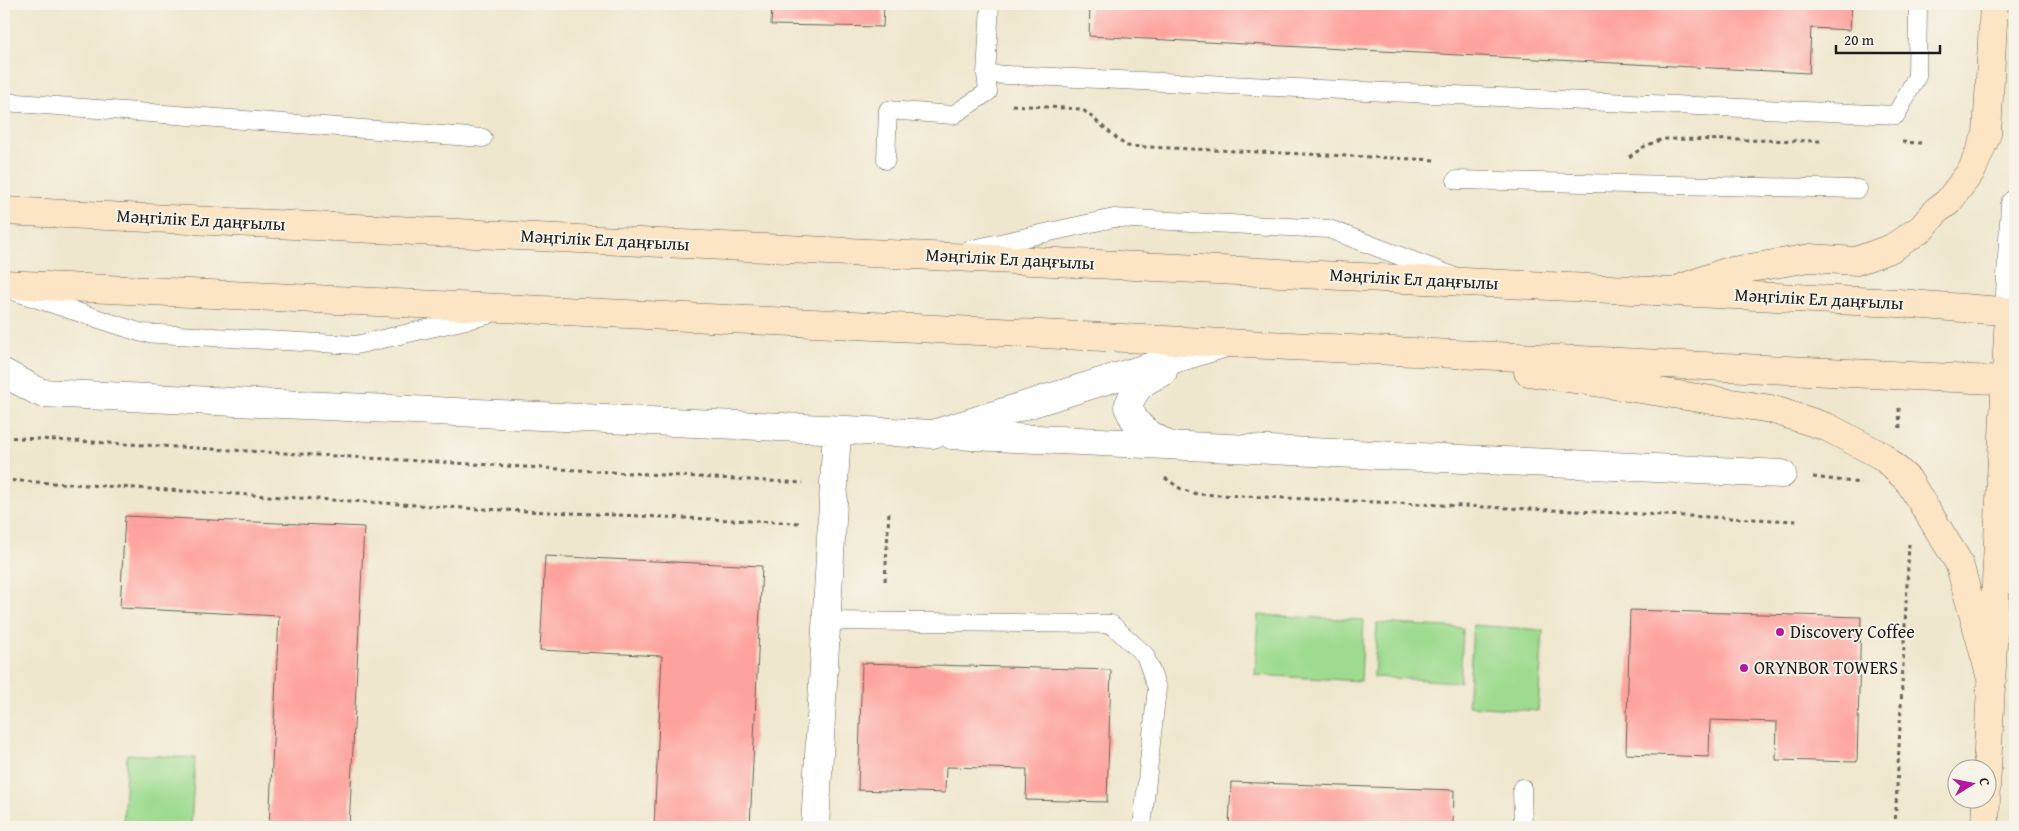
<svg xmlns="http://www.w3.org/2000/svg" width="2019" height="831" font-family="'Gentium Book Plus',serif">
	<style>
		.green { fill: #9edb8f; stroke: #5d7c56 }
		.building { fill: #fea29d }
		.lines { fill: none; stroke-linecap: round; stroke-linejoin: round }
		.lane-casing { stroke: #66635a; stroke-width: 19 }
		.street-casing { stroke: #66635a; stroke-width: 29 }
		.secondary-casing { stroke: #66635a; stroke-width: 29 }
		.path { stroke: #66635a; stroke-width: 3; stroke-dasharray: 4 4; stroke-linecap: butt }
		.lane { stroke: #fff; stroke-width: 18 }
		.street { stroke: #fff; stroke-width: 28 }
		.secondary { stroke: #fce5c4; stroke-width: 28 }
		.poi-dot { fill: #b5179e; stroke: #f7f3e8; stroke-width: 2 }
		.labels { text-anchor: middle; stroke-width: 4; stroke-linejoin: round; paint-order: stroke }
		.street-label { font-size: 18px; fill: #1c1c1c; stroke: #f7f3e8 }
		.poi-label { font-size: 18px; fill: #1c1c1c; stroke: #f7f3e8; text-anchor: start }
	</style>
	<rect width="100%" height="100%" fill="#f7f3e8"/>
	<filter id="ink" filterUnits="userSpaceOnUse"><feTurbulence type="fractalNoise" baseFrequency=".02" numOctaves="2"/><feDisplacementMap in="SourceGraphic" scale="10" xChannelSelector="R" yChannelSelector="G"/><feConvolveMatrix kernelMatrix="1 2 1 2 8 2 1 2 1" color-interpolation-filters="sRGB"/></filter>
	<filter id="wash" filterUnits="userSpaceOnUse"><feTurbulence type="fractalNoise" baseFrequency=".0096" numOctaves="4" result="noise"/><feDisplacementMap in="SourceGraphic" scale="20" xChannelSelector="R" yChannelSelector="G"/><feGaussianBlur stdDeviation="1.12" result="paint"/><feColorMatrix in="noise" values="0 0 0 0 0 0 0 0 0 0 0 0 0 0 0 0 0 1.4 0 .05"/><feComposite in="paint" operator="in"/></filter>
	<g filter="url(#wash)">
		<rect width="100%" height="100%" fill="#efe7cd"/>
		<!-- green -->
		<path class="green" d="M1258,615L1364,620L1361,681L1255,675Z
			M1377,623L1463,628L1460,682L1374,677Z
			M1473,625L1543,630L1538,711L1468,706Z
			M127,754L195,758L191,827H123Z"/>
		<g id="blocks">
			<!-- building -->
			<path class="building" d="M772,4H884L883,27L771,25Z
				M1090,4H1852L1850,30L1811,28L1809,73L1089,36Z
				M125,516L364,527L349,827H269L279,616L120,608Z
				M545,556L762,566L750,827H654L662,656L540,650Z
				M1630,610L1861,617L1857,762L1776,760L1777,722L1710,720L1709,757L1626,754Z
				M862,663L1111,670L1107,802L1026,800L1027,769L946,767L945,793L858,790Z
				M1231,782L1454,790L1453,827H1229Z"/>
		</g>
	</g>
	<g filter="url(#ink)">
		<use href="#blocks" fill-opacity="0" stroke="#66635a" stroke-width="1"/>
		<g class="lines">
			<!-- lane casing -->
			<g class="lane-casing">
				<path id="lane" d="M986,74L1896,115L1917,76L1918,4
					M4,102L483,138
					M886,160L888,110L953,115L988,92L986,74L990,4
					M1456,180L1858,189
					M968,250L1114,218L1329,229L1450,275
					M16,292L142,333L356,345L488,315
					M826,621L1111,624L1145,655L1157,688L1142,827
					M1522,788L1523,827"/>
			</g>
			<!-- street casing -->
			<g class="street-casing">
				<path id="street" d="M2009,312L2015,204
					M1163,372C1143,381 1135,386 1128,407C1137,429 1148,434 1168,445
					M4,373L41,393L933,434L1223,344
					M952,435L1782,474
					M815,827L837,430"/>
			</g>
			<!-- secondary casing -->
			<g class="secondary-casing">
				<path id="secondary" d="M4,211L1898,303L2015,312
					M4,284L2015,381
					M1682,288L1726,272L1810,258L1856,261L1892,248L1922,228L1937,210L1948,202L1972,170L1987,134L1994,4
					M1528,372L1771,409L1827,427L1882,456L1908,480L1959,563L1992,682
					M1986,790L2009,312
					M1985,827L1986,798"/>
			</g>
			<!-- path -->
			<path class="path" d="M1012,105L1082,109L1126,146L1436,160
				M1902,142L1921,143
				M1629,157L1645,146L1663,139L1821,141
				M1899,408L1900,429
				M4,437L803,483
				M1813,477L1861,483
				M1165,478L1181,489L1197,494L1797,521
				M4,480L481,509L799,523
				M885,581L889,512
				M1895,827L1909,544"/>
			<!-- lane -->
			<use href="#lane" class="lane"/>
			<!-- street -->
			<use href="#street" class="street"/>
			<!-- secondary -->
			<use href="#secondary" class="secondary"/>
		</g>
	</g>
	<!-- markers -->
	<g class="poi-dot">
		<circle cx="1780" cy="632" r="5"/>
		<circle cx="1744" cy="668" r="5"/>
	</g>
	<g class="labels">
		<!-- street labels -->
		<g class="street-label">
			<text transform="translate(201 220) rotate(3)" y="6">Мәңгілік Ел даңғылы</text>
			<text transform="translate(605 240) rotate(3)" y="6">Мәңгілік Ел даңғылы</text>
			<text transform="translate(1010 259) rotate(3)" y="6">Мәңгілік Ел даңғылы</text>
			<text transform="translate(1414 279) rotate(3)" y="6">Мәңгілік Ел даңғылы</text>
			<text transform="translate(1819 299) rotate(3)" y="6">Мәңгілік Ел даңғылы</text>
		</g>
		<!-- poi labels -->
		<g class="poi-label">
			<text x="1790" y="638">Discovery Coffee</text>
			<text x="1754" y="674">ORYNBOR TOWERS</text>
		</g>
	</g>
	<!-- margin -->
	<rect width="2019" height="831" fill="none" stroke="#f7f3e8" stroke-width="20"/>
	<!-- north arrow -->
	<g transform="translate(1972 784) rotate(80)"><circle r="24" fill="#f7f3e8" stroke="#9f9d96"/>
	<path d="M0-4L9 19L0 12L-9 19Z" fill="#b5179e"/>
	<text y="-8" font-size="14" font-weight="bold" text-anchor="middle" fill="#1c1c1c">С</text>
	</g>
	<!-- scale -->
	<path d="M1836 45v8h104v-8" fill="none" stroke="#1c1c1c" stroke-width="2.5"/>
	<text x="1844" y="45" font-size="15" fill="#1c1c1c" stroke="#f7f3e8" stroke-width="4" paint-order="stroke">20 m</text>
</svg>
